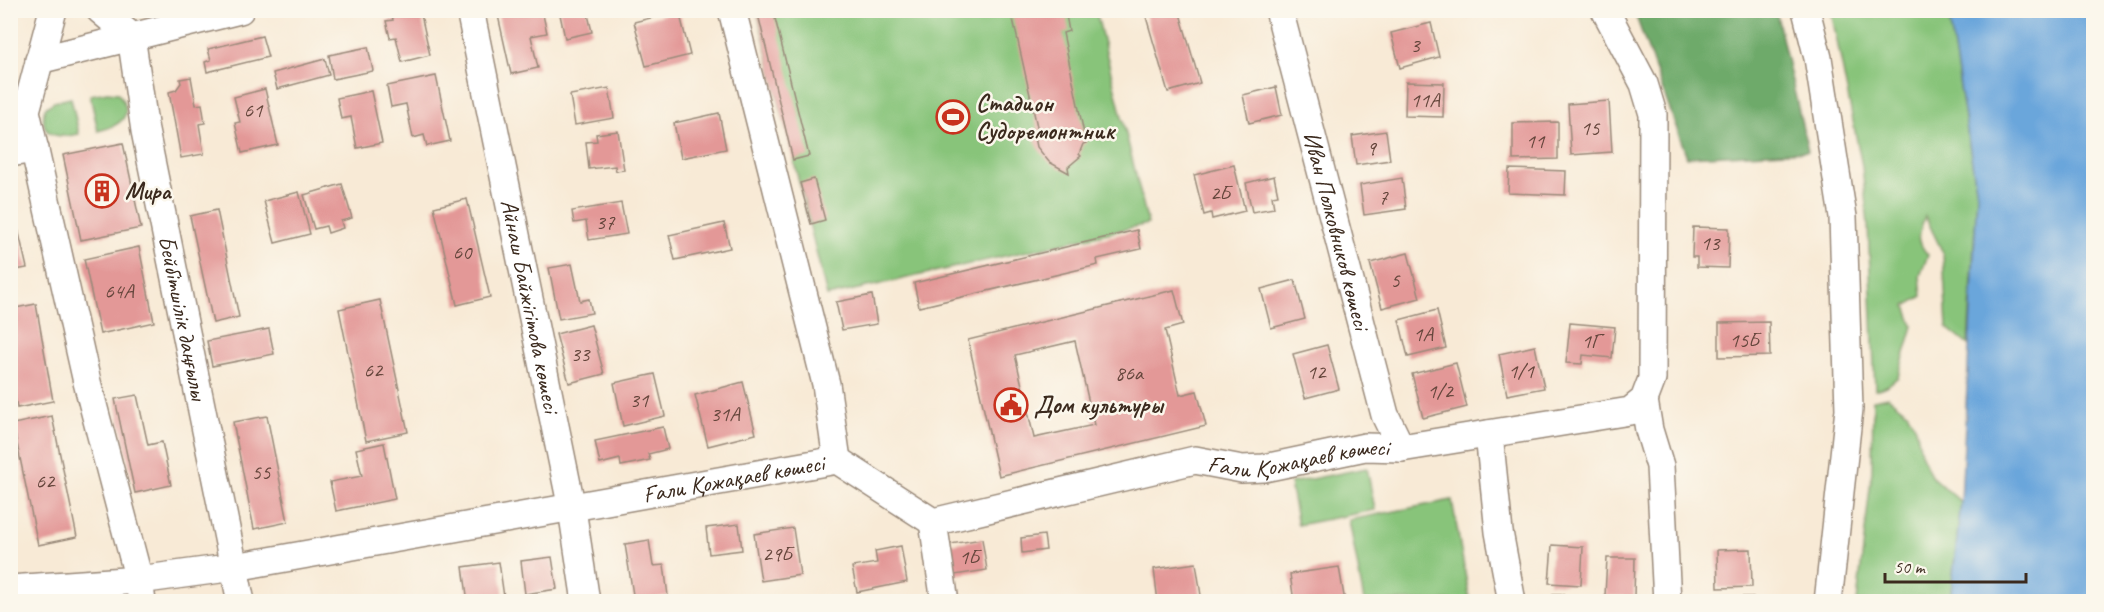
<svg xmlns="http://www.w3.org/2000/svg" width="2104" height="612" font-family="Caveat,sans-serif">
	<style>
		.green { fill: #88c47a; stroke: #62774c; stroke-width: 1.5 }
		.forest { fill: #6eaa6a; stroke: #546a44; stroke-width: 1.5 }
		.water { fill: #6ba6db; stroke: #53687c; stroke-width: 1.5 }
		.building { fill: #e39897; fill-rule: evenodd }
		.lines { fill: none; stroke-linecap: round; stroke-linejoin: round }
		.minor-casing { stroke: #9a8a7a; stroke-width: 30 }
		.minor { stroke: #fff; stroke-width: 27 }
		.labels { text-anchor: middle; stroke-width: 5; stroke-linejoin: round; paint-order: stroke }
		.number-label { font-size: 21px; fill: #65463c }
		.poi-label { font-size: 24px; font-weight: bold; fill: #3b2a1e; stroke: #fbf7ec; text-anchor: start }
		.street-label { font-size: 24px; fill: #3b2a1e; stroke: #fbf7ec }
	</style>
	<rect width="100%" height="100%" fill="#fbf7ec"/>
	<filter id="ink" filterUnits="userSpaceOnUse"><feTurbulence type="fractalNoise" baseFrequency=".0167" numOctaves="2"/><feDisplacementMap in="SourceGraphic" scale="12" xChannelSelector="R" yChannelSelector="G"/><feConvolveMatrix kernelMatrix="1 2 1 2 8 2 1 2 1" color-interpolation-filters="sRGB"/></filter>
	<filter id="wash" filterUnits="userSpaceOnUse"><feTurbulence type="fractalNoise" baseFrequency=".008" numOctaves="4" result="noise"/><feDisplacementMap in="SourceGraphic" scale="24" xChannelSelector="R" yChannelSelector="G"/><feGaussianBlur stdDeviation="1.35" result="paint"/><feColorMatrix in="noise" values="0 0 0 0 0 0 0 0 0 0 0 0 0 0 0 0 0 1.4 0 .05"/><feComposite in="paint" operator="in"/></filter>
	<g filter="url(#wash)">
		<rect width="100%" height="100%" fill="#f8ead6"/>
		<!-- green -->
		<path class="green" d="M757,11H1096L1148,224L827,296Z
			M1831,11H1948L1977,194L1968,345L1947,328L1943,253L1925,216C1919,233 1915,240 1928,255L1920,276L1922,296L1906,306L1913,326L1898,377L1887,386L1875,390L1868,225L1862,166Z
			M107,92L118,93C136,116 120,126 98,131L90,95Z
			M71,98L79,134C56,139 38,136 45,108L54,102Z
			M1888,397L1907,412L1916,428L1921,453L1931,476L1961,502L1950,601L1857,602L1872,470L1873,400Z
			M1367,468L1375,510L1298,525L1290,483Z
			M1452,500L1470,601H1364L1349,520Z"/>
		<!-- forest -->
		<path class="forest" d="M1634,11H1776L1808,151L1687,157Z"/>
		<!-- water -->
		<path class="water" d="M1948,11H2093V601H1950L1961,502L1977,194Z"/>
		<g id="blocks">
			<!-- building -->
			<path class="building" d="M391,10H420L430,55L402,62L396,37L390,38L386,21L393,20Z
				M499,10H542L547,33L531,36L538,68L511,74L497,11Z
				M559,10H587L592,32L565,38Z
				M757,10H773L809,156L793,160Z
				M1011,10H1065L1069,31L1063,33L1086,143L1083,144L1079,154L1081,156L1068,167L1069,173L1049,162L1037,147L1035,137L1038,131Z
				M1144,10H1179L1200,83L1168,92Z
				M1466,10H1495V12L1467,17Z
				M679,11L690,55L646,66L634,22Z
				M1431,23L1439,57L1400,68L1391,33Z
				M262,36L268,57L207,72L205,62L211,60L208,49Z
				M368,47L373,71L333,79L329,55Z
				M325,59L329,75L277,89L273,73Z
				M436,76L450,141L427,146L424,135L413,138L406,104L391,107L387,86Z
				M191,77L196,105L202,104L205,123L199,124L204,154L181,158L169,92L176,90L181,83L180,79Z
				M1406,82L1444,83L1443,117L1405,116Z
				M1276,87L1282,115L1249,123L1243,95Z
				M609,88L614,118L575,125L570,95Z
				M265,89L278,145L242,153L235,123L240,122L234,97Z
				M371,91L382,143L357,148L351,117L341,119L337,98Z
				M1609,101L1612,152L1571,155L1568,104Z
				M719,113L726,149L681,158L674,123Z
				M1558,122V159L1513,160V123Z
				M618,131L624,170L616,171L615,166L589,169L586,142L597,141L596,134Z
				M1386,131L1390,160L1356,165L1352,136Z
				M123,143L141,228L81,240L63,155Z
				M1234,165L1245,211L1212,219L1211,213L1204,215L1194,175Z
				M1509,169L1566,171L1565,195L1508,193Z
				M1274,176L1278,195L1272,196L1274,208L1252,212L1246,183Z
				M1402,178L1406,209L1364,215L1360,185Z
				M814,179L825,220L811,224L800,183Z
				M342,184L352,218L341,221L343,228L328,233L326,226L314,229L304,195Z
				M299,192L310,234L275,243L264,201Z
				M10,194L27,268L10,271Z
				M467,199L490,297L457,305L434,207Z
				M621,203L627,234L589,240L586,221L574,223L572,211Z
				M217,210L239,317L213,323L190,216Z
				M724,223L730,248L675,260L669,235Z
				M1693,227L1729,228L1728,268L1697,267V257H1692Z
				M1137,230L1141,249L1097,259L1098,265L919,307L914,283Z
				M139,247L154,322L100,334L84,259Z
				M1408,253L1420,298L1382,308L1370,263Z
				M572,264L580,301L589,299L592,313L559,319L549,268Z
				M1295,280L1305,319L1271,328L1261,289Z
				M1174,290L1183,325L1165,330L1180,395L1197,391L1206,426L999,476L968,340ZM1075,341L1094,425L1034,438L1015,355Z
				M872,295L877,324L842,330L836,302Z
				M380,300L408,432L366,441L339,309Z
				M36,304L53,401L17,408L10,370V309Z
				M1437,310L1446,348L1408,357L1399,320Z
				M1769,322L1770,356L1719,357V323Z
				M1570,323L1615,327L1612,358L1583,355L1582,364L1566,363Z
				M591,325L604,374L569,383L556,334Z
				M269,329L274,354L212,366L207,341Z
				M1327,345L1339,389L1305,398L1293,354Z
				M1535,346L1544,388L1507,395L1499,354Z
				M1456,363L1467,407L1423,418L1412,374Z
				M655,374L665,416L623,426L614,383Z
				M743,382L756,434L708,446L695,395Z
				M137,395L148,445L162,442L171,485L135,493L115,399Z
				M52,416L77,537L38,545L13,424Z
				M267,416L288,522L254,529L233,422Z
				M663,427L668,449L648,454L650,460L621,466L620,459L600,464L595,441Z
				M384,443L395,499L336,511L330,482L362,476L356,449Z
				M739,524L742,550L709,554L706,528Z
				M793,528L800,575L761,581L754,534Z
				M1044,535L1046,550L1022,553L1021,538Z
				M982,539L987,570L955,575L950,544Z
				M649,540L653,566L664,565L668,596L634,601L625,544Z
				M1552,545L1583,547L1581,585L1549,583Z
				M901,546L907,582L857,592L852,567L877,563L875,551Z
				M1751,549L1752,587L1718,588L1717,550Z
				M552,557L557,589L525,594L521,561Z
				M1607,558H1635L1634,597L1605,596Z
				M499,562L504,597L468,602L463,567Z
				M1196,563L1202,602H1158L1154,569Z
				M1339,567L1345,602H1294L1290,574Z
				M1553,594L1585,596V602H1553Z
				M1719,597H1753V602H1719Z"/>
		</g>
	</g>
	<g filter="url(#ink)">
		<use href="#blocks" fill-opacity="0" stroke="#9a8a7a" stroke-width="1.5"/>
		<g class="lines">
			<!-- minor casing -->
			<g class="minor-casing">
				<g id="minor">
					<path d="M53,10L26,111L87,382L139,580L142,602"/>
					<path id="s1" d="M100,10L131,36L145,131L241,602"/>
					<path id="s2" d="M470,10L572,509L586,602"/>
					<path d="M732,10L826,384L837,460"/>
					<path id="s3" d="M1279,10L1385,415L1401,448"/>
					<path d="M1806,10L1818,58L1843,217L1849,409L1828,602"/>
					<path d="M39,60L240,10"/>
					<path d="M10,153L35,149"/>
					<path d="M1644,400L1649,430L1660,466L1667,602"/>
					<path d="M1489,434L1499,532L1512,602"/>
					<path d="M933,522L945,602"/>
					<path id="s4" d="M10,589L139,580L235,567L837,460L933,522L1195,460L1242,469L1264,468L1365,447L1401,448L1630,411L1644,400L1652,379L1653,114L1644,84L1605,10"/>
				</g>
			</g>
			<!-- minor -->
			<use href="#minor" class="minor"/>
		</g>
	</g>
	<!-- icons -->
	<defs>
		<g id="stadium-ring" transform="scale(1.725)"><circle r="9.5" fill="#fbf7ec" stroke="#c8321e" stroke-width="1.5"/><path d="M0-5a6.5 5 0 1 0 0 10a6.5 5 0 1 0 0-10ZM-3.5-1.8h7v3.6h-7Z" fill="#c8321e"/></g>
		<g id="building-ring" transform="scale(1.725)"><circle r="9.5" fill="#fbf7ec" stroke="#c8321e" stroke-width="1.5"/><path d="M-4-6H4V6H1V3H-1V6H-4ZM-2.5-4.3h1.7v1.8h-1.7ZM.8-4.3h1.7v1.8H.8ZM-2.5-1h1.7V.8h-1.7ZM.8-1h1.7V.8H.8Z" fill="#c8321e"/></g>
		<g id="civic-ring" transform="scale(1.725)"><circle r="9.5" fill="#fbf7ec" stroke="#c8321e" stroke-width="1.5"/><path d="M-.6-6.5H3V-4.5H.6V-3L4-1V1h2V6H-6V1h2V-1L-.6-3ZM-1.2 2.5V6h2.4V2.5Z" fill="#c8321e"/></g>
	</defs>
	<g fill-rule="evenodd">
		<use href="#stadium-ring" x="953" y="117"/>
		<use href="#building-ring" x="102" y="191"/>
		<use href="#civic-ring" x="1011" y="405"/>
	</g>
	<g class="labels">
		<!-- number labels -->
		<g class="number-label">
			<text x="1415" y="52">3</text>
			<text x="1425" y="107">11А</text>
			<text x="253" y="117">61</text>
			<text x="1590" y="135">15</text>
			<text x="1535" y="148">11</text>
			<text x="1371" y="155">9</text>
			<text x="1220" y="200">2Б</text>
			<text x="1383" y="204">7</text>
			<text x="605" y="229">37</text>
			<text x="1710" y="250">13</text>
			<text x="462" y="259">60</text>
			<text x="1395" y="287">5</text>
			<text x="119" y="298">64А</text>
			<text x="1423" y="341">1А</text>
			<text x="1744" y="347">15Б</text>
			<text x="1591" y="348">1Г</text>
			<text x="580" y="361">33</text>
			<text x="373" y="377">62</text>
			<text x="1521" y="378">1/1</text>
			<text x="1316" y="379">12</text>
			<text x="1129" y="380">86а</text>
			<text x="1440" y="398">1/2</text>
			<text x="639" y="407">31</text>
			<text x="725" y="421">31А</text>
			<text x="261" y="479">55</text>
			<text x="45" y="488">62</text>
			<text x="777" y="561">29Б</text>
			<text x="969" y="564">1Б</text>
		</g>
		<!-- poi labels -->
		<g class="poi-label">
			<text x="976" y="111">Стадион<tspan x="976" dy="28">Судоремонтник</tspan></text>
			<text x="125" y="199">Мира</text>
			<text x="1034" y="413">Дом культуры</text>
		</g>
		<!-- street labels -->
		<g class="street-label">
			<text dy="8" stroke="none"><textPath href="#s3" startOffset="228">Иван Полковников көшесі</textPath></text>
			<text dy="8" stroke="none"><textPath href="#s2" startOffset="302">Айнаш Байжігітова көшесі</textPath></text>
			<text dy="8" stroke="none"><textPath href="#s1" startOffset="327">Бейбітшілік даңғылы</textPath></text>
			<text dy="8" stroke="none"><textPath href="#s4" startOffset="1326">Ғали Қожақаев көшесі</textPath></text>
			<text dy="8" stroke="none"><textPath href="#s4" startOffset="732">Ғали Қожақаев көшесі</textPath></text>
		</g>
	</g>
	<!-- margin -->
	<rect width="2104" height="612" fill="none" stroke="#fbf7ec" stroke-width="36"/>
	<!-- scale -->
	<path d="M1885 573v9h141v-9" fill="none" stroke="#3b2a1e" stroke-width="3"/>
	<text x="1894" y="573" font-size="18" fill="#3b2a1e" stroke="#fbf7ec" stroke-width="4.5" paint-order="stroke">50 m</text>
</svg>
